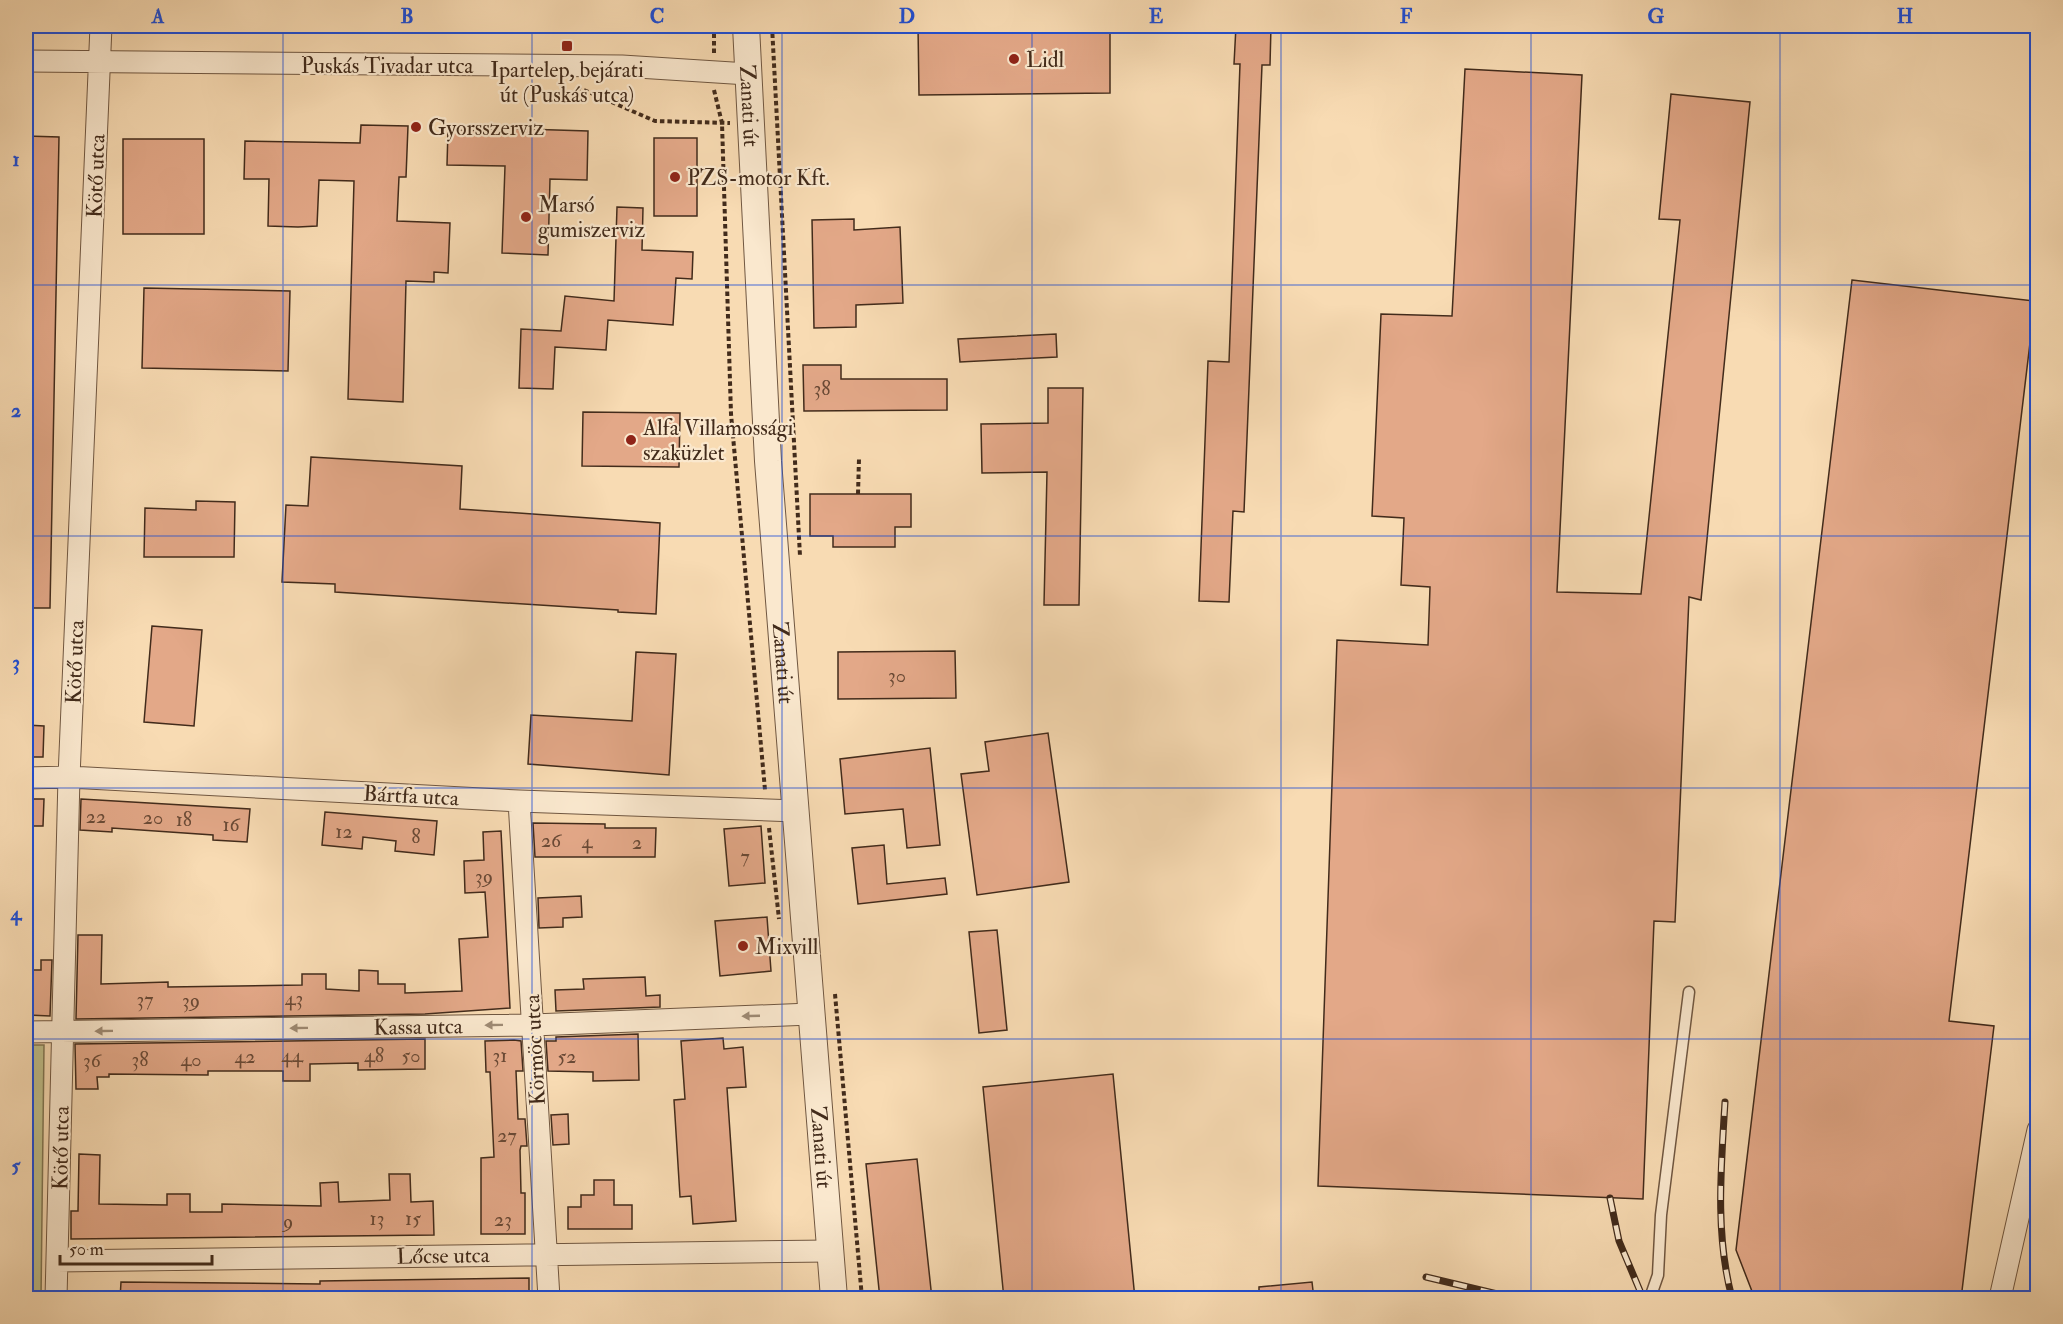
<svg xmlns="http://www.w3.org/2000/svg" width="2063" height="1324" font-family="'IM FELL Double Pica',serif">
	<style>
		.green { fill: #c0bf8a; stroke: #817552; stroke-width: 1.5 }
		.building { fill: #e3a888; stroke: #422b1b; stroke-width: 1.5 }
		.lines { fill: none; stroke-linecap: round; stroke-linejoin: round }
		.service-casing { stroke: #705741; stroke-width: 13 }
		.minor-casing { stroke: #705741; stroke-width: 23 }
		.tertiary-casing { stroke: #705741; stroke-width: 28 }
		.path { stroke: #422b1b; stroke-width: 4; stroke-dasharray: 4.5 3; stroke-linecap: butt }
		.service { stroke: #fae8ce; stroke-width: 10 }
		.minor { stroke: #fae8ce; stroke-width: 21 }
		.tertiary { stroke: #fae8ce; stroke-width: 26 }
		.rail-casing { stroke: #422b1b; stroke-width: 7 }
		.rail { stroke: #fae8ce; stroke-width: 4.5; stroke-dasharray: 14; stroke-linecap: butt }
		.oneway { fill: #9e8a74 }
		.grid { fill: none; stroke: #1d4ed8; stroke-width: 1.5; stroke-opacity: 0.55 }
		.poi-dot { fill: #8f2418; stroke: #fae8ce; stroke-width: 2 }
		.labels { text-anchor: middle; stroke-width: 4.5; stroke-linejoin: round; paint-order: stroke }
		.number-label { font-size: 20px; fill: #6a4a36 }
		.poi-label { font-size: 22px; fill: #422b1b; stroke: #fae8ce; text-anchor: start }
		.street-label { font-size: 22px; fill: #422b1b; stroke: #fae8ce }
		.neatline { fill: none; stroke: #1d4ed8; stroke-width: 2 }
		.grid-label { font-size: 20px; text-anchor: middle; font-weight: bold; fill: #1d4ed8 }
	</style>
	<rect width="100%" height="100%" fill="#f8dbb3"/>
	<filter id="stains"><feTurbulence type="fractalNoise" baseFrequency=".00333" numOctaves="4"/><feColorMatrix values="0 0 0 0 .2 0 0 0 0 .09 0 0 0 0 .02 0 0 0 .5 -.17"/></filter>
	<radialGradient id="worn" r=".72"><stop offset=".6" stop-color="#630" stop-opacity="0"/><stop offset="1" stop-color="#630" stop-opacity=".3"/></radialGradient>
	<!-- green -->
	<path class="green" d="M26,1045H44L41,1298H26Z"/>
	<!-- building -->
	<path class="building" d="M918,26H1110V93L919,95Z
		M1236,26H1271L1270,65H1262L1244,512L1233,511L1229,602L1199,601L1208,361L1229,362L1240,64H1234Z
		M1465,69L1582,75L1557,592L1641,594L1680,220L1659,219L1671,94L1750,102L1701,600L1689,597L1675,922L1654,921L1643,1199L1318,1186L1337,640L1428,645L1430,587L1401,585L1404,518L1372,516L1381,314L1452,316Z
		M361,125L408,126L406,177H399L397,221L450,223L448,273L434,272V282L406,281L403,402L348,399L354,181L319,180L317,226L298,227L268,226L269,179H244L245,141L360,143Z
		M491,128L588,131L587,180L550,179L548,255L502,253L505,166L447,165L448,130L491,131Z
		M26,136L59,137L50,608H26Z
		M654,138H697V216H654Z
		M123,139H204V234H123Z
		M617,207L643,208L642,250L693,252L692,279L676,278L673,325L608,320L606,350L555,347L553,389L519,388L521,329L561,331L565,296L614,301Z
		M854,219V230L900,227L903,303L856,305V327L814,328L812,220Z
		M1852,280L2035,301L1949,1021L1994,1026L1961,1299H1755L1736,1250Z
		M144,288L290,291L288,371L142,368Z
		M1056,334L1057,357L960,362L958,339Z
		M803,365H841V379H947V410L804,411Z
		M1048,388H1083L1079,605H1044L1047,472L982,473L981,424L1048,423Z
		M583,412L680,413L679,467L582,466Z
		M311,457L462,466L460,509L660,523L656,614L618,612V610L335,592V584L282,582L286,505L308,506Z
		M810,494H911V527H895V547H833V536H810Z
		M196,501L235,502L234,557H144L145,508L196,510Z
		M152,626L202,630L194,726L144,722Z
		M955,651L956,698L838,699V652Z
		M636,652L676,654L669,775L528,764L531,715L632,721Z
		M26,725L44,726L43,757H26Z
		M1048,733L1069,882L977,895L961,774L989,771L985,742Z
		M930,748L940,845L907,848L903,809L845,814L840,759Z
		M26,799H44L43,826H26Z
		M81,799L250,809L247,842L213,840V835L112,828V832L80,830Z
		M325,812L437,821L434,855L395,851L396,841L363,837L362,849L322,845Z
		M533,823L605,824V828H656L655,857H535Z
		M761,826L765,883L729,886L724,829Z
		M501,831L510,1008L425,1014L76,1019L78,935H102L101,984L168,982V987L302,985V974H326V989L359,991V970L378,971V984H405V993L462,991L459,939L488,937L485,892L465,893L464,861L484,860L483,832Z
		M884,845L887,884L945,878L947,894L858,904L852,848Z
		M581,896L582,917L563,918V927L539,928L538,898Z
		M767,917L771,971L720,976L715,921Z
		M997,930L1007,1030L979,1033L969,932Z
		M41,960H52L50,1016L28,1015L30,970H41Z
		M645,977L646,996L660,995V1007L556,1011L555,990L584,989L583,979Z
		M638,1034L639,1080L593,1081V1072L548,1071L546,1041H556V1037Z
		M723,1038L724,1049L743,1047L746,1087L727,1088L736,1221L693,1224L691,1196L680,1197L674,1100L685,1099L681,1041Z
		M425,1039V1069L358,1070V1063L310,1064V1081H283V1071H208V1075L109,1074V1077H97L98,1089H76L75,1044Z
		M514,1040L521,1041L523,1071H516L518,1119H525L527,1146H521L520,1150L521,1193H525V1234H481V1158L494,1157L490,1072H486L485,1041Z
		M1113,1074L1135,1299H1004L983,1087Z
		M568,1114L569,1144L553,1145L551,1115Z
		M79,1154L100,1155L99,1204L167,1205V1194H190V1212H222V1204L321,1206L320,1183L338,1182L339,1202L390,1200L389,1174H410L411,1202L433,1201L434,1235L71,1239V1211H78Z
		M917,1159L932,1299H880L866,1164Z
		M594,1180H614V1205H632V1229H568V1207H581V1195H594Z
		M529,1278V1299H120L121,1282L320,1284V1281Z
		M1312,1282L1314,1299H1259V1287Z"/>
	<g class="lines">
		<!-- service casing -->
		<g class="service-casing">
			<path id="service" d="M1650,1298L1658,1275L1661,1215L1689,992"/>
		</g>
		<!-- minor casing -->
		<g class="minor-casing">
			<path id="minor" d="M26,61L622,66L748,74
				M26,778L69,777L519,801L796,811
				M519,801L549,1298
				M26,1032L533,1025L810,1014
				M57,1261L829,1251
				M56,1298L69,777L101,26
				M2000,1298L2038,1130"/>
		</g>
		<!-- tertiary casing -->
		<g class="tertiary-casing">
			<g id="tertiary">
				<path id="s1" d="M746,26L768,461L834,1298"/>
			</g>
		</g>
		<!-- path -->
		<path class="path" d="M772,26L800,556
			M714,53V26
			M577,87L655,121L730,123
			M714,90L722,123L731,414L765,790
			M858,494L859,459
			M769,828L779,919
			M835,994L862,1298"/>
		<!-- service -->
		<use href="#service" class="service"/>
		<!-- minor -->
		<use href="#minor" class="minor"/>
		<!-- tertiary -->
		<use href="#tertiary" class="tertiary"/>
		<!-- rail casing -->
		<g class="rail-casing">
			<path id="rail" d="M1725,1102C1721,1168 1715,1234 1732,1298
				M1610,1198L1619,1241L1643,1298
				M1426,1277L1514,1298"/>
		</g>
		<!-- rail -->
		<use href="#rail" class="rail"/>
	</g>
	<!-- one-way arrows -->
	<defs><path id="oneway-solid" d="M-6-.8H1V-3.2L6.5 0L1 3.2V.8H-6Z" transform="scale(1.5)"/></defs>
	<g class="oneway">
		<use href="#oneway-solid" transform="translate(751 1016) rotate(178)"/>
		<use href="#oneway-solid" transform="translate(494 1025) rotate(179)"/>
		<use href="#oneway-solid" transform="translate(299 1028) rotate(179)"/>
		<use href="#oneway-solid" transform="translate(104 1031) rotate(179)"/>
	</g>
	<!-- grid -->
	<path class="grid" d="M283,26V1298M532,26V1298M782,26V1298M1032,26V1298M1281,26V1298M1531,26V1298M1780,26V1298M26,285H2038M26,536H2038M26,788H2038M26,1039H2038"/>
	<!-- markers -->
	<g class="poi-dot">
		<rect x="561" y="40" width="12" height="12" rx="3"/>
		<circle cx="1014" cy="59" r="6"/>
		<circle cx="416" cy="127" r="6"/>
		<circle cx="675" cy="177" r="6"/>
		<circle cx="526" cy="217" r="6"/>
		<circle cx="631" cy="440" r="6"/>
		<circle cx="743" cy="946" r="6"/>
	</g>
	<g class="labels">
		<!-- number labels -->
		<g class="number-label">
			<text x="822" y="395">38</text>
			<text x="897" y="682">30</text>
			<text x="96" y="823">22</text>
			<text x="153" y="824">20</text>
			<text x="184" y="826">18</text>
			<text x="231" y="831">16</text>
			<text x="344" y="838">12</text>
			<text x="416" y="843">8</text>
			<text x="551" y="847">26</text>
			<text x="587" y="848">4</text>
			<text x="637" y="849">2</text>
			<text x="745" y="863">7</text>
			<text x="484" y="883">39</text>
			<text x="294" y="1005">43</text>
			<text x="145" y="1006">37</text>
			<text x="191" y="1007">39</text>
			<text x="292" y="1062">44</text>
			<text x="374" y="1062">48</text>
			<text x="411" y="1062">50</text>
			<text x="500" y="1062">31</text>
			<text x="245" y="1063">42</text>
			<text x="567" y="1063">52</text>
			<text x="140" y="1066">38</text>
			<text x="191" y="1066">40</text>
			<text x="92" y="1067">36</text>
			<text x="507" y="1142">27</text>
			<text x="377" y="1225">13</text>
			<text x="413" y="1225">15</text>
			<text x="503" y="1226">23</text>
			<text x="288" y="1228">9</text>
		</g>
		<!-- poi labels -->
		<g class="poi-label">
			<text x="1026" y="67">Lidl</text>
			<text x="567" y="77" text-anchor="middle">Ipartelep, bejárati<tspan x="567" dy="25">út (Puskás utca)</tspan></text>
			<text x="428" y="135">Gyorsszerviz</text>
			<text x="687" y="185">PZS-motor Kft.</text>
			<text x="538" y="212">Marsó<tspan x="538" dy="25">gumiszerviz</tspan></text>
			<text x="643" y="435">Alfa Villamossági<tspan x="643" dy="25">szaküzlet</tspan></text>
			<text x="755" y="954">Mixvill</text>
		</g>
		<!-- street labels -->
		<g class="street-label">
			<text x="387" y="73">Puskás Tivadar utca</text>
			<text dy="8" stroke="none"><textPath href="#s1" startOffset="80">Zanati út</textPath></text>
			<text transform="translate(95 176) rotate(-88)" y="8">Kötő utca</text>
			<text transform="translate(74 662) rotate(-88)" y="8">Kötő utca</text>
			<text dy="8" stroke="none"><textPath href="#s1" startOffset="638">Zanati út</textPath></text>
			<text transform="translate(411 795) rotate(3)" y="8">Bártfa utca</text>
			<text transform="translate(418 1026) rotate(-1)" y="8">Kassa utca</text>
			<text transform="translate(534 1050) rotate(-93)" y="8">Körmöc utca</text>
			<text dy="8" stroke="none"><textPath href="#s1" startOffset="1124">Zanati út</textPath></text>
			<text transform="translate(60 1148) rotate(-89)" y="8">Kötő utca</text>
			<text transform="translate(443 1255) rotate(-1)" y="8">Lőcse utca</text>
		</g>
	</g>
	<!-- margin -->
	<rect width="2063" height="1324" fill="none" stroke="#f8dbb3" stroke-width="66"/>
	<!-- scale -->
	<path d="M60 1255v9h152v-9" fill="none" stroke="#422b1b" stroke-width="3"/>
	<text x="69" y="1255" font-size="18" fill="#422b1b" stroke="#fae8ce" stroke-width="4.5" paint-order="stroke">50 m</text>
	<rect x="33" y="33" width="1997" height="1258" class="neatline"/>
	<g class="grid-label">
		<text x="158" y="23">A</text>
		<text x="407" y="23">B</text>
		<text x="657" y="23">C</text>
		<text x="907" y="23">D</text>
		<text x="1156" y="23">E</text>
		<text x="1406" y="23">F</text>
		<text x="1656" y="23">G</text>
		<text x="1905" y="23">H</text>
		<text x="16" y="166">1</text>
		<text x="16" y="417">2</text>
		<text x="16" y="669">3</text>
		<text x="16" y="920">4</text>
		<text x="16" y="1172">5</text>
	</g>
	<rect width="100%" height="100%" filter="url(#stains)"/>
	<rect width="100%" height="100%" fill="url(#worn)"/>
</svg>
